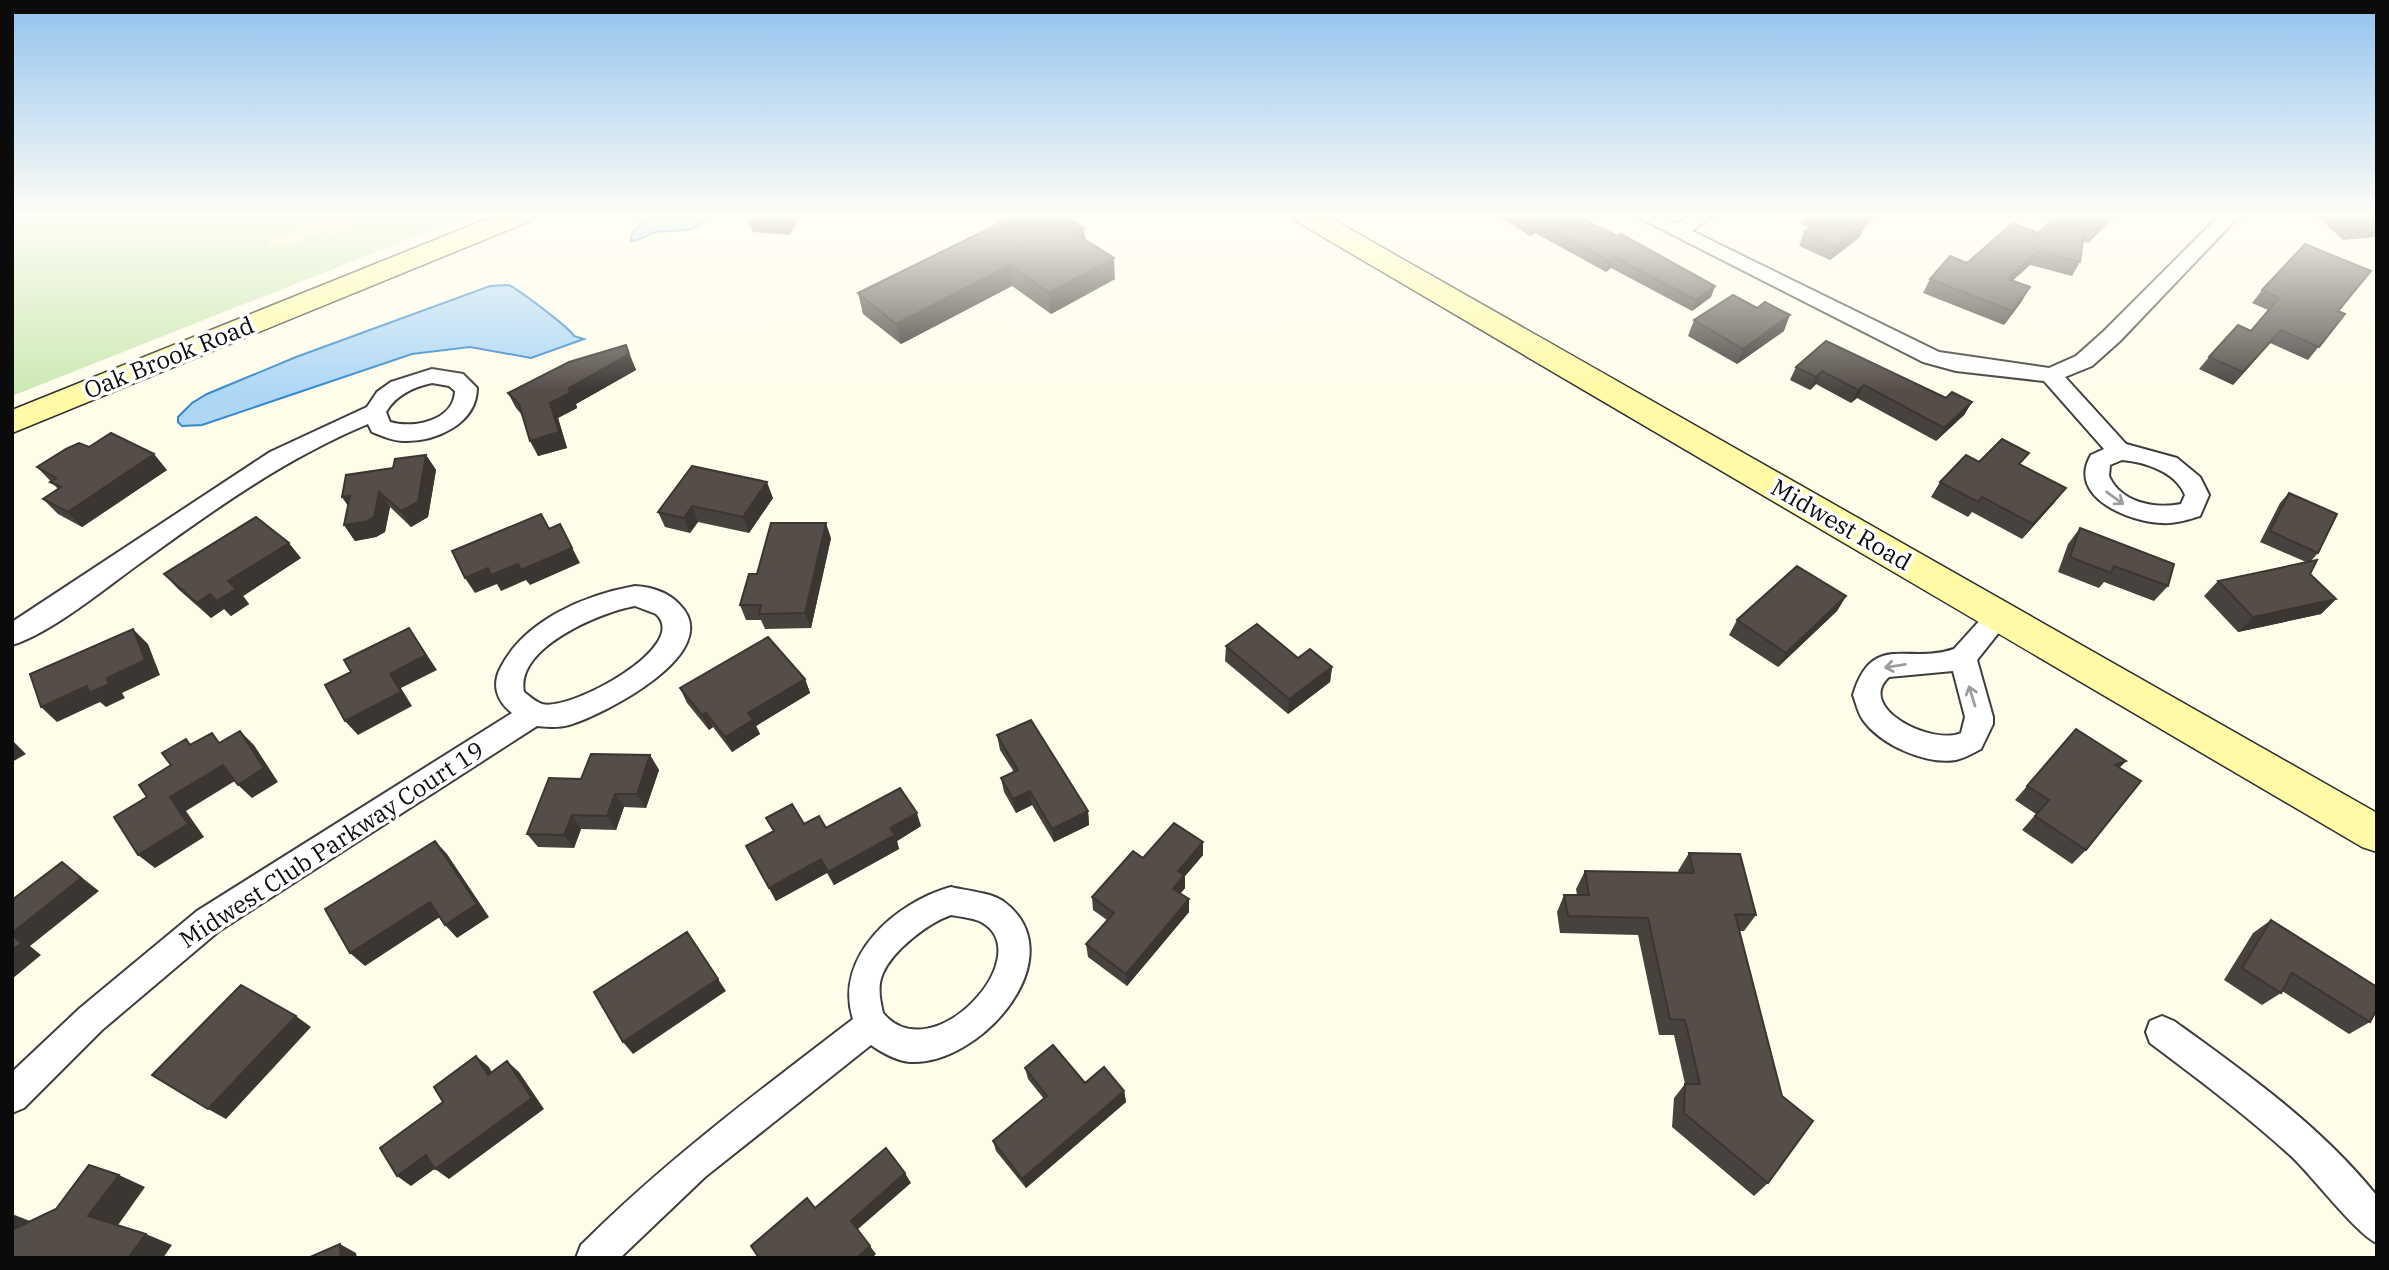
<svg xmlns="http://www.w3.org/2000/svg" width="2389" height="1270" font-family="'IBM Plex Serif',serif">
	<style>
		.green { fill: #cce9b4 }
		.sand { fill: #fbf0b6 }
		.water { fill: #aed7f6; stroke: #3588ce; stroke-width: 2 }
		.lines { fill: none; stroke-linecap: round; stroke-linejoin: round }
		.minor-casing { stroke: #3e3e3e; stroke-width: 4 }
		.secondary-casing { stroke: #2d2d2d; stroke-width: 3 }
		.minor { fill: #fff; fill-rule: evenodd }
		.secondary { fill: #fffaa5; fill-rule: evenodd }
		.wall { fill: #48423e }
		.shaded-wall { fill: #3b3632 }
		.building { fill: #544d48; stroke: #3b3632; stroke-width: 2 }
		.oneway { stroke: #9d9d9d }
		.labels { text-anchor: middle; stroke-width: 7; stroke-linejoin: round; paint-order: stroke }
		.street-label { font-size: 24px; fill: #0b0b0b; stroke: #fff }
	</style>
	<rect width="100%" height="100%" fill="#fffcea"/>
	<!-- green -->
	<path class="green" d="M12,215H469L12,396Z"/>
	<!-- sand -->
	<path class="sand" d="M339,215H355L347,231L327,238L324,236L326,232L322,231L285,247L269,246L268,242L274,238Z"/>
	<!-- water -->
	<path class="water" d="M649,215H703L705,221C691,235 674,229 657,232C647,234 641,241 630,241L633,232Z
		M509,285C519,290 570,328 574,336L584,339L531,358L470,347L412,354L202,425L182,426L178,422V417L192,403L207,394L296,357L490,286Z"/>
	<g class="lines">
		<!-- minor casing -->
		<g class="minor-casing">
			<path id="minor" d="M1634,215H1659L1677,224L1691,215H1713L1692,231L1939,352L2049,368L2076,356L2104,331L2220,215H2240L2120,341L2092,366L2065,377L2126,444L2177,458L2200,477L2209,495L2200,516C2187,520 2175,524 2161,523C2130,522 2066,497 2091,455L2104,449L2044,381L1956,371L1923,362ZM2122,460C2145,462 2176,472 2185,495L2181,504C2155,509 2121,503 2109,476L2110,465Z
				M432,369L463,374L477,388C477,424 435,442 404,441C393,441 382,436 372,432L368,424C284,459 212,511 139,564C104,589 51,633 12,645V622L270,452L367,407L377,392L391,382ZM432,383L449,386L455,391C454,421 413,429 390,422L386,412C396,395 413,387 432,383Z
				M635,586C651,587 668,592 679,604C728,652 603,715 569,725C558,728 548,727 537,726L219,931L102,1030L24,1108L12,1113V1072L80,1008L197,911L512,713C497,701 491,685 501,667C525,620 585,595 635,586ZM635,606L656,614C692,646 570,712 542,704C536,702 529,696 524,692C515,648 600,612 635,606Z
				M1999,606L2008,609L2012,616L1977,660L1993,717V724L1981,749C1973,753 1965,758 1956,760C1926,765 1881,745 1863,720C1858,713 1856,703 1853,695C1872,631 1908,665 1954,649L1990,609ZM1953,671L1965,717L1961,733C1932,746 1855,708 1889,677Z
				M951,887C967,891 989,892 1003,901C1077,955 981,1066 910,1062C897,1061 881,1052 871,1045L705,1177L620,1258H576L581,1245C665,1161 759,1091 853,1019C833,957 896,902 951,887ZM951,915C961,917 975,918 983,923C1038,957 932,1072 883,1013C880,1000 877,986 883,973C893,950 928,923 951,915Z
				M2162,1016L2174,1021C2246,1073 2321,1126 2377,1196V1243C2356,1234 2312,1175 2290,1155C2246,1115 2198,1079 2150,1043L2146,1032L2150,1021Z"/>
		</g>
		<!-- secondary casing -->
		<g class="secondary-casing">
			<path id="secondary" d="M497,215H534L530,221L12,433V410Z
				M1292,215H1325L2377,813V852L2362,847L1296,221Z"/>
		</g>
		<!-- minor -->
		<use href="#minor" class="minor"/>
		<!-- secondary -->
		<use href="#secondary" class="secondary"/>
	</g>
	<!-- wall -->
	<path class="wall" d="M753,215H800L790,235L753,232L749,221Z
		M1497,215H1575L1715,286L1711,297L1692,311L1611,268L1606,272L1535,233L1530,236Z
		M1804,215H1880L1865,226L1859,238L1830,260L1799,246L1804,232L1811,228L1800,223Z
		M2057,215H2116L2088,243L2083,241L2080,262L2072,276L2030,265L2013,280L2022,301L2004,325L1923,293L1930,279L2038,233Z
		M2322,215H2377V237L2343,240L2319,218Z
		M1085,239L1115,279L1051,314L1012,286L901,344L863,314L858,293Z
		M2262,290L2345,314L2308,360L2270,343L2233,385L2199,369L2209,357L2251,331L2268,310L2252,303Z
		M1694,320L1784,331L1737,364L1688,336Z
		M1826,341L1946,398L1972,402L1964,415L1936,441L1857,398L1851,403L1816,384L1810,390L1790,380L1796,367Z
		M626,345L636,370L576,404L577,408L558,418L567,448L538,456L522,415L516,408L508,393Z
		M89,447L167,470L82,527L58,514L43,499L58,489L37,467Z
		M426,455L436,470L428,517L411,527L390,507L385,532L376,537L355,541L344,525L348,506L342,497L393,468Z
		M1979,462L2021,465L2066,488L2054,503L2022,539L1972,512L1968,517L1931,497L1940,482Z
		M692,466L773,498L749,533L698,522L690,533L665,527L658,512Z
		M2289,493L2318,553L2310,562V574L2336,599L2321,614L2238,632L2204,596L2218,581L2306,562L2260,542L2280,503Z
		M2080,528L2168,586L2154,601L2104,582L2099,588L2058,572L2068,544Z
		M831,538L811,628L765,629L761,620H746L740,605L757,574Z
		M301,558L243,596L249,604L231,616L224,609L211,618L178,589L164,574Z
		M1846,596L1837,611L1778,667L1729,635L1737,620Z
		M1226,646L1298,658L1332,667L1330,682L1288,714L1225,661Z
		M805,679L810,693L756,726L760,734L732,752L713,727L709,730L687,703L680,688Z
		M2076,729L2126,761L2119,768L2086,850L2072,864L2022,830L2036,814L2015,800Z
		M997,735L1088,811L1089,825L1054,842L1032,805L1016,813L1004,792L1001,778L1014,772L1000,750Z
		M650,755L659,770L646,808L624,807L616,830L581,829L574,848L538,847L527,834L581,779Z
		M766,818L826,828L921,826L897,841L899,849L834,885L827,873L776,901L746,846L773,831Z
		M1689,853L1756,915L1744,931H1739L1768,1183L1754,1196L1672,1127L1674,1098L1685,1084L1674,1035H1659L1638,935L1560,933L1557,912L1564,895H1577L1576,889L1585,871L1679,873L1678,871Z
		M1203,855L1185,876V888L1180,894L1189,912L1127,986L1088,957L1086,944L1107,920L1093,910L1092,897L1143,858Z
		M2271,920L2370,1022L2349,1034L2282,991L2281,993L2262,1005L2224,980L2253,933Z
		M1025,1068L1124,1091L1126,1102L1026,1188L996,1151L993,1141L1044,1099L1028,1079Z"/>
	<!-- shaded-wall -->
	<path class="shaded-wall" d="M792,215H800L790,235L787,224Z
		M1869,215H1880L1865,226L1859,238L1830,260L1835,247L1859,222Z
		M2111,215H2116L2088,243L2096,229Z
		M1537,223L1535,233L1530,236L1533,225Z
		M1084,228L1086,248L1075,233Z
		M2038,251L2030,265L2000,292L2008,279Z
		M1614,257L1611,268L1606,272L1609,261Z
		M1114,258L1115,279L1051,314L1049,293Z
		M1010,265L1012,286L901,344L896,324Z
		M1715,286L1711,297L1692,311L1696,300Z
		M2030,287L2022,301L2004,325L2012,311Z
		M1790,315L1784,331L1737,364L1743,349Z
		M2281,330L2270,343L2233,385L2243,372Z
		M629,354L636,370L576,404L577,408L558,418L567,448L538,456L530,441L550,403L569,388Z
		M1822,371L1816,384L1810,390L1816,377Z
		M1864,385L1857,398L1851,403L1858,390Z
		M1972,402L1964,415L1936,441L1944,428Z
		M154,454L167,470L82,527L68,512Z
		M426,455L436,470L428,517L411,527L401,511Z
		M767,482L773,498L749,533L743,517Z
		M2066,488L2054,503L2022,539L2033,524Z
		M379,492L390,507L385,532L376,537L355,541L344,525Z
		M350,496L353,512L342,497Z
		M692,506L698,522L690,533L684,518Z
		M826,523L831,538L811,628L805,613Z
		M560,524L580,563L530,585L526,580L501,591L497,584L475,593L465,578Z
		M289,543L301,558L243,596L249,604L231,616L217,601L228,581Z
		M210,594L224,609L211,618L197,603Z
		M1846,596L1837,611L1778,667L1786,653Z
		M2336,599L2321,614L2238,632L2253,617Z
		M409,628L437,670L401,688L412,706L358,735L345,721L390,674Z
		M133,629L148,644L160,675L122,693L125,698L106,707L100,702L57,722L41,707L107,678Z
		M1332,667L1330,682L1288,714L1289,699Z
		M805,679L810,693L756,726L760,734L732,752L725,737L748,713Z
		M706,713L713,727L709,730L702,715Z
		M240,731L254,745L278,782L252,798L238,785Z
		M12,740L26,754L12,762Z
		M650,755L659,770L646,808L637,794Z
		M2126,761L2112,775L2115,765Z
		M223,765L238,779L186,811L204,837L155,868L138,855L170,797Z
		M1030,791L1032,805L1016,813L1013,799Z
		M615,794L624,807L616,830L607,816Z
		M1088,811L1089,825L1054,842L1052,829Z
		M917,813L921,826L897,841L899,849L834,885L828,872L890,828Z
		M572,815L581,829L574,848L564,835Z
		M435,841L447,854L489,917L457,938L445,925Z
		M1203,842V855L1185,876V888L1173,902V889L1178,871Z
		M821,859L827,873L776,901L769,888Z
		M62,862L99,891L30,946L41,955L12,979V933Z
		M1189,899V912L1127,986L1126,974Z
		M430,902L443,915L365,966L350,953Z
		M718,979L726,991L633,1054L623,1042Z
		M296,1016L311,1027L226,1119L208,1109Z
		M476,1056L489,1067L500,1086L488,1075Z
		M507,1061L519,1072L544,1109L449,1179L435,1169Z
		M1124,1091L1126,1102L1026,1188L1022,1179Z
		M426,1155L440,1165L411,1186L397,1176Z
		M905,1173L911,1183L857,1230L851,1221Z
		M119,1175L145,1187L116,1228L88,1216Z
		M12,1214L35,1223L12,1235Z
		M146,1234L172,1245L163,1258H128Z
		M340,1244L356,1253L357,1258H341Z
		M870,1246L876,1254L872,1258H857Z"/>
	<!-- building -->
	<path class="building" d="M753,215H792L787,224L749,221Z
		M1016,215H1064L1084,228L1075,233L1114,258L1049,293L1010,265L896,324L858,293Z
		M1515,215H1575L1617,236L1621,234L1715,286L1696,300L1614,257L1609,261L1537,223L1533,225Z
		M1816,215H1869L1859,222L1865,224L1835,247L1804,232L1823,218Z
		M2057,215H2111L2096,229L2085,225L2080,262L2038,251L2008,279L2030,287L2012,311L1930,279L1950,256L1967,263L2013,223L2038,233Z
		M2335,215H2377V227L2351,229Z
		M2305,244L2371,271L2338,311L2345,314L2319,347L2281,330L2243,372L2209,357L2238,325L2251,331L2279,298L2262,290Z
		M1733,295L1757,308L1765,302L1790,315L1743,349L1694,320Z
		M1826,341L1946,398L1952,392L1972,402L1944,428L1864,385L1858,390L1822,371L1816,377L1796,367Z
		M626,345L629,354L569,388L570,393L550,403L559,432L530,441L519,404L508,393L569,362Z
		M111,433L154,454L68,512L43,499L61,487L50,482L56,478L37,467L66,449L79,443L89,447Z
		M2002,439L2029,453L2019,464L2066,488L2033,524L1982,497L1978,502L1940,482L1966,455L1979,462Z
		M426,455L418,502L401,511L379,492L374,517L365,522L344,525L350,496L342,497L346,475L393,468L395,459Z
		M692,466L767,482L743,517L692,506L684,518L658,512Z
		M2289,493L2337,514L2318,553L2270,531Z
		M541,514L549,529L560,524L572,548L521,570L518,564L491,575L488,568L465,578L452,551Z
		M256,517L289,543L228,581L236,589L217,601L210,594L197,603L164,574Z
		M771,523H826L805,613L759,614L761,605H740L749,574H757Z
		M2080,528L2174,564L2168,586L2114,566L2111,573L2070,557Z
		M2317,560L2310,574L2336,599L2253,617L2218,581Z
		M1797,566L1846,596L1786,653L1737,620Z
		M1257,624L1298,658L1310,649L1332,667L1289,699L1226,646Z
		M409,628L426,655L390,674L401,692L345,721L325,685L351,672L344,660Z
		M133,629L145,660L107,678L109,684L89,693L87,686L41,707L30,674Z
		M768,637L805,679L748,713L753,720L725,737L706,713L702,715L680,688Z
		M1031,720L1088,811L1052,829L1030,791L1013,799L1001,778L1018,770L997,735Z
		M2076,729L2126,761L2115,765L2141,781L2086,850L2035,816L2049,800L2027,786Z
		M240,731L264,768L238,785L223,765L170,797L188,824L138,855L114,817L147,797L139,785L171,765L162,753L186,739L190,745L212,733L219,743Z
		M591,754L650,755L637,794H615L607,816L572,815L564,835L527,834L549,778L581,779Z
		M900,788L917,813L890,828L895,835L828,872L821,859L769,888L746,846L774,831L766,818L792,804L804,824L819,816L826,828Z
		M1174,823L1203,842L1178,871L1184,875L1173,889L1189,899L1126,974L1086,944L1114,913L1092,897L1133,851L1143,858Z
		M435,841L477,904L445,925L430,902L350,953L325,909Z
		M1689,853L1740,854L1756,915L1735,914L1782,1096L1813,1121L1768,1183L1684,1113L1685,1084H1700L1685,1020L1670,1019L1648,918L1568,916L1564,895H1589L1585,871L1694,873Z
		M62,862L81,878L12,933V900Z
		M2271,920L2377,987V1009L2370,1022L2292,973L2281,993L2242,968Z
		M687,932L718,979L623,1042L594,992Z
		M12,935L22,943L12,950Z
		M241,985L296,1016L208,1109L152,1075Z
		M1053,1045L1085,1083L1104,1067L1124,1091L1022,1179L993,1141L1047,1096L1025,1068Z
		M476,1056L488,1075L507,1061L532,1098L435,1169L426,1155L397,1176L380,1148L443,1102L434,1087Z
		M886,1148L905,1173L851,1221L870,1246L857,1258H759L751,1246L807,1198L815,1208Z
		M89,1165L119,1175L88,1216L146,1234L128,1258H12V1230L56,1209Z
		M340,1244L341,1258H308Z"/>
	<!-- one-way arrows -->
	<defs><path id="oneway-shaft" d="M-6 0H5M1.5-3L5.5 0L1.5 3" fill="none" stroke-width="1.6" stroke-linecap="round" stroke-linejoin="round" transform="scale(1.75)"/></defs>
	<g class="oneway">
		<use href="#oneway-shaft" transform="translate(2115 498) rotate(36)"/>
		<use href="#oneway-shaft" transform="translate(1895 666) rotate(171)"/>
		<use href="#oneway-shaft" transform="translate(1972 696) rotate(-107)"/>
	</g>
	<!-- sky -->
	<linearGradient id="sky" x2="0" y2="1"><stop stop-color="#91c2ee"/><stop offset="0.55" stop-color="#fffef6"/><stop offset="1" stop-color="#fffef6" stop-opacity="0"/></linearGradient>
	<rect width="2389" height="392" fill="url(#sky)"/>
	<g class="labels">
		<!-- street labels -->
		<g class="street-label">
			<text transform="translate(169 358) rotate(-22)" y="8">Oak Brook Road</text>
			<text transform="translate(1841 525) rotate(30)" y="8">Midwest Road</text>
			<text transform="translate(332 845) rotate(-33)" y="8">Midwest Club Parkway Court 19</text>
		</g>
	</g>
	<!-- border -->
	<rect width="2389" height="1270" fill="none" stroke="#0b0b0b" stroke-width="28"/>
</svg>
